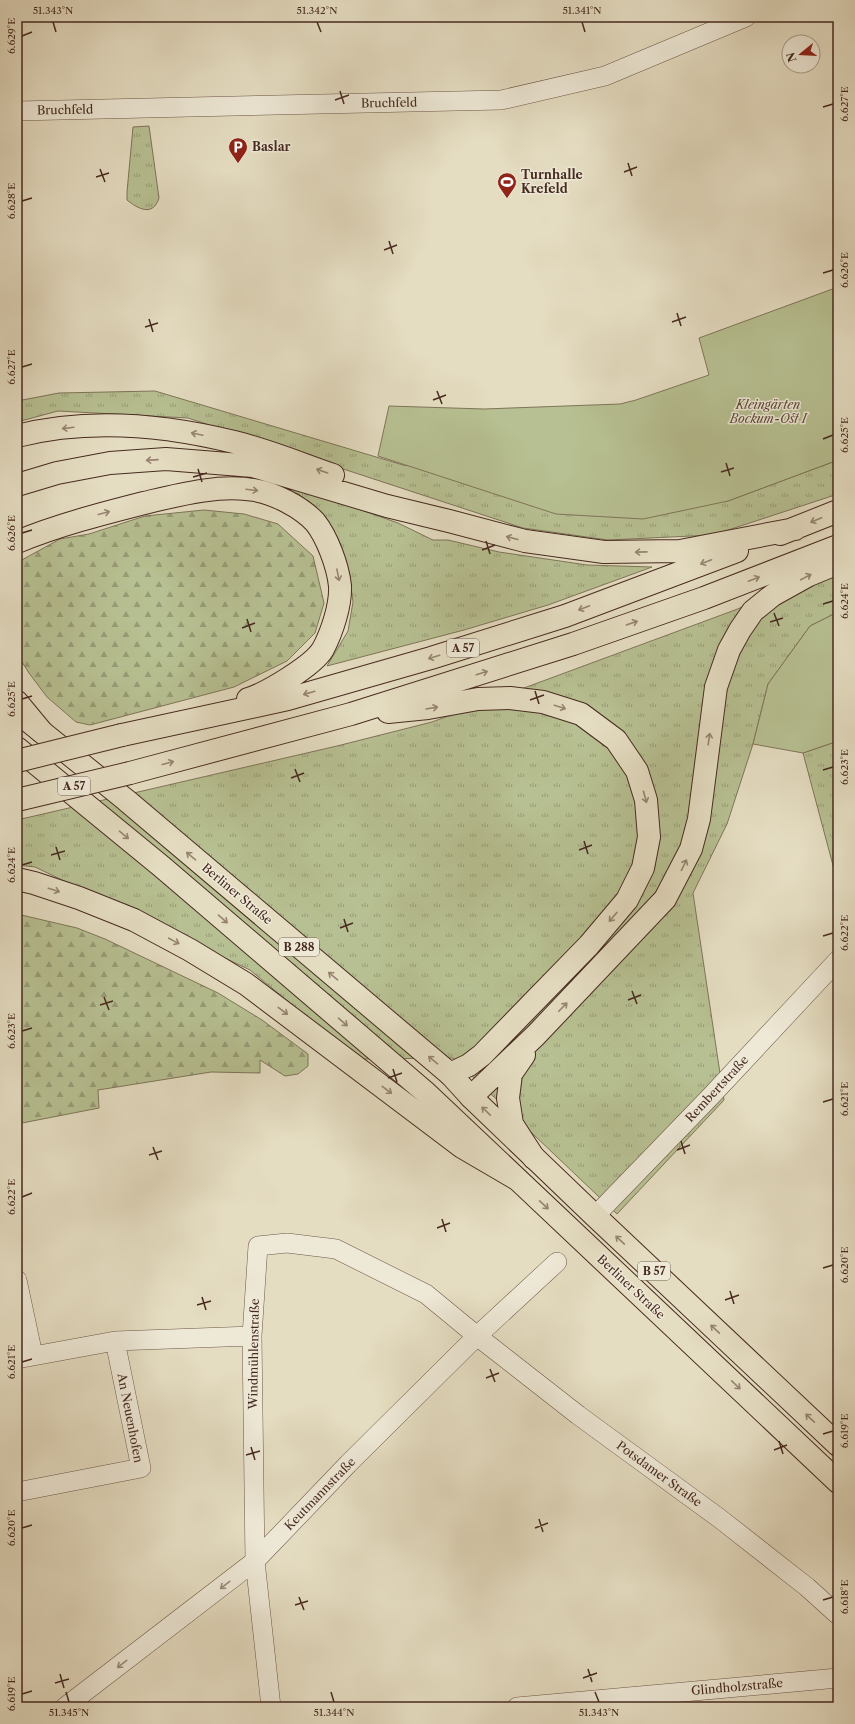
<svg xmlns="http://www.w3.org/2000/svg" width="855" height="1724" font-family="'Libre Caslon Text',serif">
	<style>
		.grass { fill: url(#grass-tufts); stroke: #7f7559 }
		.forest { fill: url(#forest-firs); stroke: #7f7559 }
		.garden { fill: #b7c092; stroke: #7f7559 }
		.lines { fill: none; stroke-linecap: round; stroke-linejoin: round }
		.minor-casing { stroke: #6e5748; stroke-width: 20 }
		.major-casing { stroke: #472a20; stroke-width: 24 }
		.highway-casing { stroke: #472a20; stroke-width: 24 }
		.minor { stroke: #eee9d7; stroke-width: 19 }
		.major { stroke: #e5ddc2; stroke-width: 22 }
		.highway { stroke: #e5ddc2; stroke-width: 22 }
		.highway-bridge-casing { stroke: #472a20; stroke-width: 24; stroke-linecap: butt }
		.highway-bridge { stroke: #e5ddc2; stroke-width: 22 }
		.oneway { stroke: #968471 }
		.oneway2 { stroke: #9a8a7c }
		.ticks { fill: none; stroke: #472a20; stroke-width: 1.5 }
		.labels { text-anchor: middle; stroke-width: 3; stroke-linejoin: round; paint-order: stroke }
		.shield { fill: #eee9d7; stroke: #796357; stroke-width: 1 }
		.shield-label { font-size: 11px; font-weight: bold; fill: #472a20 }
		.street-label { font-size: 12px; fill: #472a20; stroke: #eee9d7 }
		.poi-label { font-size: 12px; font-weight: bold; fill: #472a20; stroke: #eee9d7; text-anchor: start }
		.park-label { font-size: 12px; font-style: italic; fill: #5d4837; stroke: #eee9d7 }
		.neatline { fill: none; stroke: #472a20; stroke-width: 1.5 }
		.ticks-label { font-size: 10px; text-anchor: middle; fill: #472a20 }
	</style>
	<defs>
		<pattern id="grass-tufts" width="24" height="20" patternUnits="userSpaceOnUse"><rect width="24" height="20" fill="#b7c092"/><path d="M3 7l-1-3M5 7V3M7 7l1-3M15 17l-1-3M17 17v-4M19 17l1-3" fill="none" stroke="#979c77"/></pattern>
		<pattern id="forest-firs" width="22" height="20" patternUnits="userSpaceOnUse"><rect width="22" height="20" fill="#b7c092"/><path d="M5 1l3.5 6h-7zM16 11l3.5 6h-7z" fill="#979c77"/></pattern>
	</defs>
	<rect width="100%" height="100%" fill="#e5ddc2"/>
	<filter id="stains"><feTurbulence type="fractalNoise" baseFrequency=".005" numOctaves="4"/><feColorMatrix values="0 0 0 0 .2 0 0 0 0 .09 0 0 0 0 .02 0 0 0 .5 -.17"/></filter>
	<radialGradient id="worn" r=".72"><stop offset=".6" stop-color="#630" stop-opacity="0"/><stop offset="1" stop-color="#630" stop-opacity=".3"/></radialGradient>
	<!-- grass -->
	<path class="grass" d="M149,126L159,198C153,217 138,209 127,200V192L133,127Z
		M155,391L403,465L728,501L838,460V494L713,535L608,540L523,528L188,418L58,411L17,422V401L59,393Z
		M288,484L398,523L433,540H448L499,552L587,565L652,567L548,605L464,630L327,666L348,631L353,602L349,572L341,545L323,519L299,494L280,488Z
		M838,568V612L810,626L768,684L753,744L727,824L693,893L724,1100L617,1214L453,1058L358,1059L250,970L35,867L17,865V820L337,746L432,722L735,610Z
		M838,741V884L803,753Z"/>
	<!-- forest -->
	<path class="forest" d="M204,510L244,514L278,524L313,556L324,603L315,633L287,661L234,687L90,725L76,722L47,697L29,673L17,654V564L20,561L60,539L89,534L145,516Z
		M17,914L77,928L105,939L218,993L262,1020L308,1054V1066L298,1074L285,1076L260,1060V1073L211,1072L98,1090L99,1108L17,1124Z"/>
	<!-- garden -->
	<path class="garden" d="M838,287V460L728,501L643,519L556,514L378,456L389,406L484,409L620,404L636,400L709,375L699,338Z
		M838,612V741L803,753L753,744L768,684L810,626Z"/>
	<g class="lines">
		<!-- minor casing -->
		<g class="minor-casing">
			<path id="minor" d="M17,111L501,100L605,76L746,17
				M595,1216L711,1096L838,960
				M17,1280L33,1355
				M17,1359L115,1341L252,1336
				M17,1492L141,1468L115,1341
				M65,1707L255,1561L348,1464L477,1336L557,1262
				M271,1707L255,1561L252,1336L258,1246L287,1243L336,1249L426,1294L477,1336L578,1415L719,1518L807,1587L838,1615
				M517,1707L838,1678"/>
		</g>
		<!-- major casing -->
		<g class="major-casing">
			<path id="major" d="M27,720L126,800L450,1074L471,1097L595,1216L838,1445
				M17,748L161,866L424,1091L838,1482"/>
		</g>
		<!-- highway casing -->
		<g class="highway-casing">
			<path id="highway" d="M17,436C87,418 165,425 234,442C267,450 301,464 333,475
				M17,485L57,473L110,463L166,459L253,466L387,506L449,521L525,541L604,552L680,551L795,529
				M780,534L838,511
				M17,542C58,525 101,514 144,503C178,495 219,484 254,490C274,493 301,507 315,522C327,537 338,566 340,586C341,605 332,632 323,649C314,665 266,694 248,699
				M17,702L41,731
				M388,712L428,708L478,699L510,698L543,702L581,714L616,740L637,771L646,800L649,837L643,868L627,900L589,945L482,1055L469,1065L450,1074
				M122,735L288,699L431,658L565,616L737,551
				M130,773L351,714L573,644L704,598L838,546
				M17,879L34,883L79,898L134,920L190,950L246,984L462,1147L515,1178
				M524,1055L511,1074L508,1098L512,1124L534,1158
				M471,1097L536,1035L665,899L691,849L699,819L716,687L729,650L740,630L753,611L773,595L809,575L838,563"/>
		</g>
		<!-- minor -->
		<use href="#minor" class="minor"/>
		<!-- major -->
		<use href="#major" class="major"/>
		<!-- highway -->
		<use href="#highway" class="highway"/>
		<!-- highway-bridge casing -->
		<g class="highway-bridge-casing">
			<path id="highway-bridge" d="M17,761L122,735
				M17,800L130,773"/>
		</g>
		<!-- highway-bridge -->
		<use href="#highway-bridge" class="highway-bridge"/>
	</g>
	<!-- one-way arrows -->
	<defs><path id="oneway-shaft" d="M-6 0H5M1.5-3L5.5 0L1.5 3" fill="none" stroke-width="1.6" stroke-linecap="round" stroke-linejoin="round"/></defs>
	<g class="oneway">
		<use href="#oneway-shaft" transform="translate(68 428) rotate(173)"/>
		<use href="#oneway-shaft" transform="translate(197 434) rotate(-168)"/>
		<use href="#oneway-shaft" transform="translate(152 460) rotate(176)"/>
		<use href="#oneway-shaft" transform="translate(322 471) rotate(-161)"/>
		<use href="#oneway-shaft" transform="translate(252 490) rotate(7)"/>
		<use href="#oneway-shaft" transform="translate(104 513) rotate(-15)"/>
		<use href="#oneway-shaft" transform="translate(816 520) rotate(157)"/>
		<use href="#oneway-shaft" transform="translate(512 538) rotate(-165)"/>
		<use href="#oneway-shaft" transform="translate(641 552) rotate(179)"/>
		<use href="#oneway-shaft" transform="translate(706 562) rotate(159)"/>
		<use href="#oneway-shaft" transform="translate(338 575) rotate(79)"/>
		<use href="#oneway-shaft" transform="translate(806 577) rotate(-28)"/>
		<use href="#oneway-shaft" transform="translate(754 579) rotate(-21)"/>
		<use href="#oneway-shaft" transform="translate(584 608) rotate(159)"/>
		<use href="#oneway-shaft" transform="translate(632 623) rotate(-19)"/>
		<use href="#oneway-shaft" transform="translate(434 657) rotate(163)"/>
		<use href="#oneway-shaft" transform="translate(482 673) rotate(-17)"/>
		<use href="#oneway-shaft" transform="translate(309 693) rotate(164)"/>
		<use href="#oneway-shaft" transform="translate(560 707) rotate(18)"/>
		<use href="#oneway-shaft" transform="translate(432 708) rotate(-10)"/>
		<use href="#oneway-shaft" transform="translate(709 739) rotate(-82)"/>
		<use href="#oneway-shaft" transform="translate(168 763) rotate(-15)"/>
		<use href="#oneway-shaft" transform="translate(645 797) rotate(75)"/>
		<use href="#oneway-shaft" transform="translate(124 835) rotate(40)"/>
		<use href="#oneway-shaft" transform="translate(191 856) rotate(-140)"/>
		<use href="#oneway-shaft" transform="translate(684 865) rotate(-64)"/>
		<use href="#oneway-shaft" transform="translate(54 890) rotate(18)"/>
		<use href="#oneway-shaft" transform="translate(613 917) rotate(130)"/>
		<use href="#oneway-shaft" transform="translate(223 919) rotate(41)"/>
		<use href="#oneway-shaft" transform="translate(174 941) rotate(28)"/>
		<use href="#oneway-shaft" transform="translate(333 976) rotate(-140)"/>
		<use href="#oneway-shaft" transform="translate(563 1007) rotate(-46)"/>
		<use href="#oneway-shaft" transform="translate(283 1011) rotate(37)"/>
		<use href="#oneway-shaft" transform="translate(343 1022) rotate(41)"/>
		<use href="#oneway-shaft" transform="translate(433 1060) rotate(-140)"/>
		<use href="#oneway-shaft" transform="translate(387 1090) rotate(37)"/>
		<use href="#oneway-shaft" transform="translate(486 1111) rotate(-136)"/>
		<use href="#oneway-shaft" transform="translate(544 1205) rotate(43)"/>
		<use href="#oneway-shaft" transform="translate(620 1240) rotate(-137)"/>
		<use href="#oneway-shaft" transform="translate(715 1329) rotate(-137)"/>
		<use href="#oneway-shaft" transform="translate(736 1385) rotate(44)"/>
		<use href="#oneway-shaft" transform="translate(810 1418) rotate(-137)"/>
	</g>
	<g class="oneway2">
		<use href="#oneway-shaft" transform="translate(225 1585) rotate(142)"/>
		<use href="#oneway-shaft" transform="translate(122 1664) rotate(142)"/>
	</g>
	<!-- ticks -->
	<path class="ticks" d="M53,22L56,32M317,22L321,32M582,22L585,32M22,36L32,32M340,91L344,104M335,100L349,95M823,107L833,104M628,163L632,176M100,169L105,182M624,172L637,167M96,177L109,173M22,201L32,198M389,241L393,254M384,250L397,245M823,273L833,270M677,313L681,326M149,319L153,332M672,322L686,317M145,327L158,323M22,367L32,364M437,391L442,404M433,400L446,395M823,439L833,435M726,463L730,476M198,469L202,482M721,472L734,468M193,477L207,473M22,533L32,530M486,541L490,554M482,550L495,545M823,604L833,601M774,613L779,626M247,619L251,632M770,622L783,618M242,628L255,623M535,691L539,704M22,699L32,696M530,700L544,695M295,769L300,782M823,770L833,767M291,778L304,773M584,841L588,854M56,847L60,860M579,850L592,845M51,855L65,851M22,865L32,862M344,919L348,932M340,928L353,923M823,936L833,933M632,991L637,1004M104,997L109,1010M628,1000L641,995M100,1005L113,1001M22,1031L32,1028M393,1069L397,1082M388,1078L402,1073M823,1102L833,1099M681,1141L685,1154M153,1147L158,1160M677,1150L690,1145M149,1155L162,1151M22,1197L32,1193M442,1219L446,1232M437,1228L450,1223M823,1268L833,1265M730,1291L734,1304M202,1297L206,1310M725,1300L739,1295M197,1305L211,1301M22,1362L32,1359M490,1369L495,1382M486,1378L499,1373M823,1434L833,1431M779,1441L783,1454M251,1447L255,1460M774,1450L787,1445M246,1455L260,1451M539,1519L543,1532M22,1528L32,1525M535,1528L548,1523M299,1597L304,1610M823,1600L833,1597M295,1605L308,1601M588,1669L592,1682M60,1674L64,1688M583,1678L597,1673M55,1683L69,1679M66,1692L69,1702M331,1692L334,1702M595,1692L599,1702M22,1694L32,1691"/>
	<!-- icons -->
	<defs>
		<g id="parking-pin" transform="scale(1)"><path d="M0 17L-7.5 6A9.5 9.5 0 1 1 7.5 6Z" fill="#8f2418" stroke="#eee9d7"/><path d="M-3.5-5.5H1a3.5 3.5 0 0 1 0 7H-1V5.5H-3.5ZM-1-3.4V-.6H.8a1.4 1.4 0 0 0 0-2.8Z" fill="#fff"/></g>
		<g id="stadium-pin" transform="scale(1)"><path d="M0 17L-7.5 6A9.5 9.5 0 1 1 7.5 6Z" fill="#8f2418" stroke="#eee9d7"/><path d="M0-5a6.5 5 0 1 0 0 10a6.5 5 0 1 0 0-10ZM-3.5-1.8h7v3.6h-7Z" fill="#fff"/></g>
	</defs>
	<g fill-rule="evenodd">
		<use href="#parking-pin" x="238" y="147"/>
		<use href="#stadium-pin" x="507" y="182"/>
	</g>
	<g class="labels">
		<!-- shield labels -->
		<g class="shield">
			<rect x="447" y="639" width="32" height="18" rx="3"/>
			<rect x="58" y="777" width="32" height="18" rx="3"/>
			<rect x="279" y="938" width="40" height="18" rx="3"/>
			<rect x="638" y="1262" width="32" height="18" rx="3"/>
		</g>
		<g class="shield-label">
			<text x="463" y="652">A 57</text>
			<text x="74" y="790">A 57</text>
			<text x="299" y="951">B 288</text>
			<text x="654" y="1275">B 57</text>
		</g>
		<!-- street labels -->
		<g class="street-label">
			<text transform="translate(389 103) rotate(-1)" y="4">Bruchfeld</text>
			<text transform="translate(65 110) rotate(-1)" y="4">Bruchfeld</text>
			<text transform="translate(237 894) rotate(40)" y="4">Berliner Straße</text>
			<text transform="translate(717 1089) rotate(-47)" y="4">Rembertstraße</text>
			<text transform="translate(631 1287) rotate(43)" y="4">Berliner Straße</text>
			<text transform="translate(254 1354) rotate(-89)" y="4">Windmühlenstraße</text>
			<text transform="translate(130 1418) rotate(79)" y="4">An Neuenhofen</text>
			<text transform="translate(659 1474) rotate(36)" y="4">Potsdamer Straße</text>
			<text transform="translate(320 1494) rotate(-46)" y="4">Keutmannstraße</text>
			<text transform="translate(737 1687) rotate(-5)" y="4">Glindholzstraße</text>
		</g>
		<!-- poi labels -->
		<g class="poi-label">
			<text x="252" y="151">Baslar</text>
			<text x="521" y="179">Turnhalle<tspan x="521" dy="14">Krefeld</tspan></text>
		</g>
		<!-- park labels -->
		<g class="park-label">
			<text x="768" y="409">Kleingärten<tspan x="768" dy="14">Bockum-Ost I</tspan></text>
		</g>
	</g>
	<!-- margin -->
	<rect width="855" height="1724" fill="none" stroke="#e5ddc2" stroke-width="44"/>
	<!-- north arrow -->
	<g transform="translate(801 54) rotate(252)"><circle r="19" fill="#eee9d7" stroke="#ab9d8e"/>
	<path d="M0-3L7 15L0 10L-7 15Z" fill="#8f2418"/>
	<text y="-6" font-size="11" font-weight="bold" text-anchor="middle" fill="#472a20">N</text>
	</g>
	<rect x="22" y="22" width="811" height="1680" class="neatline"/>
	<g class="ticks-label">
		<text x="53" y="14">51.343°N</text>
		<text x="317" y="14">51.342°N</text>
		<text x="582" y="14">51.341°N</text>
		<text transform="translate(11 36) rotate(-90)" y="4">6.629°E</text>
		<text transform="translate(844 104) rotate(-90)" y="4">6.627°E</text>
		<text transform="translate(11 201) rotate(-90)" y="4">6.628°E</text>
		<text transform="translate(844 270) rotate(-90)" y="4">6.626°E</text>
		<text transform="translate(11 367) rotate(-90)" y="4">6.627°E</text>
		<text transform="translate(844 435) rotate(-90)" y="4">6.625°E</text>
		<text transform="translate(11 533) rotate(-90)" y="4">6.626°E</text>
		<text transform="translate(844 601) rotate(-90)" y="4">6.624°E</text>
		<text transform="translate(11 699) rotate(-90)" y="4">6.625°E</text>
		<text transform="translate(844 767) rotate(-90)" y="4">6.623°E</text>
		<text transform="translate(11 865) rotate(-90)" y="4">6.624°E</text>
		<text transform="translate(844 933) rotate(-90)" y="4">6.622°E</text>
		<text transform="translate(11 1031) rotate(-90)" y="4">6.623°E</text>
		<text transform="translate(844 1099) rotate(-90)" y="4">6.621°E</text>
		<text transform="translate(11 1197) rotate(-90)" y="4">6.622°E</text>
		<text transform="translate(844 1265) rotate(-90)" y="4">6.620°E</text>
		<text transform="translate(11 1362) rotate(-90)" y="4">6.621°E</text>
		<text transform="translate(844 1431) rotate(-90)" y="4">6.619°E</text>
		<text transform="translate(11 1528) rotate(-90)" y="4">6.620°E</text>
		<text transform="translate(844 1597) rotate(-90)" y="4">6.618°E</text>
		<text transform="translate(11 1694) rotate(-90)" y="4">6.619°E</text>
		<text x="69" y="1716">51.345°N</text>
		<text x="334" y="1716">51.344°N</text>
		<text x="599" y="1716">51.343°N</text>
	</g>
	<rect width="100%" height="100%" filter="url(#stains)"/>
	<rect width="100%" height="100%" fill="url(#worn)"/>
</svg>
